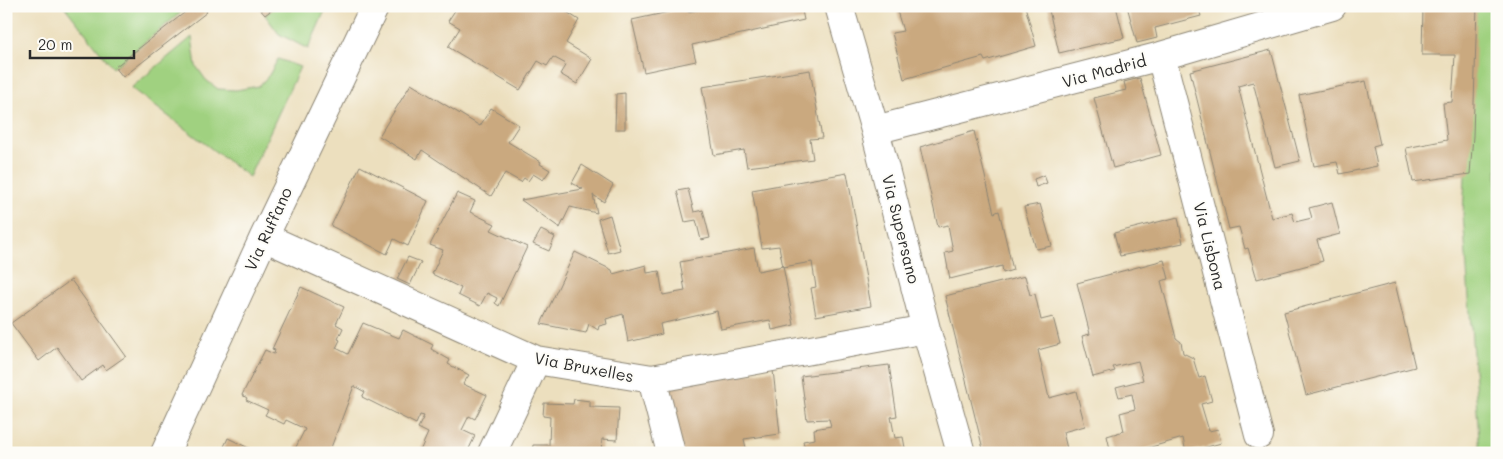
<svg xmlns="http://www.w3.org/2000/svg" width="1503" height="459" font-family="Mali,sans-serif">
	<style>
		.grass { fill: #a0d180; stroke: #667e56 }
		.building { fill: #caa97f }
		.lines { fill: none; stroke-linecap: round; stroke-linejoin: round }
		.minor-casing { stroke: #8c8574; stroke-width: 30 }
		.minor { stroke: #fff; stroke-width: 28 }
		.labels { text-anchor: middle; stroke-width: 4; stroke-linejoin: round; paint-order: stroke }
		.street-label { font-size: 16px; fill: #2b2b2b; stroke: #fdfcf7 }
	</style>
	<rect width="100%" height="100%" fill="#fdfcf7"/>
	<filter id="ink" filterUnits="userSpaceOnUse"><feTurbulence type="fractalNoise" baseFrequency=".02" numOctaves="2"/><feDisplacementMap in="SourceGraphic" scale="10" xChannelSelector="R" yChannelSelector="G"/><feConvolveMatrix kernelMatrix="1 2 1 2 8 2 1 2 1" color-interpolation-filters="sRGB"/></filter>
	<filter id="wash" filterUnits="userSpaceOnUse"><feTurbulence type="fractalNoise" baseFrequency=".0096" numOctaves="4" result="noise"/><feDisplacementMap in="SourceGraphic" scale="20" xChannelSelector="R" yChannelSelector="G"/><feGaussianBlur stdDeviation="1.12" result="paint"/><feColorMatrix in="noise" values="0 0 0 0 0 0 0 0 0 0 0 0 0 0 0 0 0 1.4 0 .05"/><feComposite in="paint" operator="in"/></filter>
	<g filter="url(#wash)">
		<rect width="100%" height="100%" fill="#ecdfbe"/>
		<!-- grass -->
		<path class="grass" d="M64,6H189L113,68Z
			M277,6H327L308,49L279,34L265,15Z
			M1474,6H1497V453H1480L1463,214Z
			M192,37L196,66L206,80L218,89L236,90L259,86L269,75L278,59L300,67L249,177L131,88Z"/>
		<g id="blocks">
			<!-- building -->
			<path class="building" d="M193,6H202L207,12L123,77L115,67Z
				M257,6H277L265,15Z
				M458,6H564L562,9L579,20L566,43L592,59L577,84L560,74L566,64L553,57L547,66L538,61L520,90L448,47L460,28L448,21Z
				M716,6H801L804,20L692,45L696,61L644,72L632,20L687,8L688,12Z
				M915,6H1025L1036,46L985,61L983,57L904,79L892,33L903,31L897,11Z
				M1048,6H1116L1124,38L1059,53Z
				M1127,6H1198L1201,16L1155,28L1157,38L1137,43Z
				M1423,6H1477L1473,136L1470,174L1413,182L1406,148L1447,140L1443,103L1452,102L1455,55H1422Z
				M1271,50L1300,161L1275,167L1253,82L1238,86L1272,218L1292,213L1295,222L1312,218L1309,208L1332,202L1340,234L1317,240L1323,261L1257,279L1248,248L1245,249L1239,227L1229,229L1190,71Z
				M810,70L822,138L810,139L813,159L747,167L744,150L714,155L702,87Z
				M1140,78L1161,155L1113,168L1094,98L1126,90L1124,82Z
				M1366,81L1380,144L1373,146L1377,166L1340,174L1337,162L1314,166L1299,95Z
				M411,84L480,126L491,108L519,125L508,142L541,162L540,164L550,170L543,180L533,174L528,181L524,178L521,182L505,173L491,196L422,150L417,159L379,136Z
				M625,93V129H615L616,94Z
				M974,131L994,213L999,211L1013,270L1003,273L1002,266L950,279L945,253L953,251L948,225L938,227L920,147Z
				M582,165L613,185L604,202L593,195L597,213L570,207L560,228L521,200L583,189L572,183Z
				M360,166L428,201L408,246L394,239L387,254L331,226Z
				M847,173L871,306L816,316L811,288L816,287L812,262L783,267L779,246L762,248L752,190Z
				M1044,175L1047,183L1036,187L1034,179Z
				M688,189L694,212L703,210L710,238L701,240L696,220L685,222L677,191Z
				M457,193L475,201L470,212L495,224L491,230L527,247L499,306L495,303L497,298L487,293L480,306L458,295L461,288L432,274L443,250L430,245Z
				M1040,204L1052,246L1036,249L1024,207Z
				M610,215L620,250L608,253L598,219Z
				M1178,217L1183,243L1120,256L1114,233Z
				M541,230L555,237L549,251L533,244Z
				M754,248L758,271L783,266L794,325L772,330L770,320L721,329L717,311L660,324L662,334L628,342L623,314L606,319L607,324L599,326L598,330L589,324L586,333L541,324L575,252L612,270L613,274L646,265L647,273L659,271L663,295L685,291L680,262Z
				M408,257L421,262L410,285L397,279Z
				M1164,260L1169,279L1161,281L1176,338L1181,342L1183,353L1193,358L1199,378L1205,376L1212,401L1201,404L1209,431L1218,429L1221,443L1186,453L1183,438L1137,451V453H1111L1107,436L1124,431L1120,413L1135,409L1132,394L1119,397L1116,387L1143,380L1138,361L1113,367L1115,371L1093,377L1082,336L1090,334L1077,283Z
				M1025,276L1030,295L1035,294L1041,320L1053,317L1060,344L1038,350L1049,398L1076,391L1085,426L1063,432L1068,453H984L945,296Z
				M71,280L126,356L106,370L103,365L81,381L57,347L39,361L11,323Z
				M1395,283L1415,367L1306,395L1284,312Z
				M301,287L344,307L336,324L343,328L338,339L340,340L336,348L348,354L363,323L399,338L403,330L433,345L431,349L450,360L448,364L469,375L463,384L487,395L475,419L469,416L462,430L475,436L467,453H423L420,451L428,433L418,428L424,416L420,415L416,424L362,397L365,392L354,386L329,453H293L305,429L286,420L284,424L265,415L268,410L246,400L247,398L242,395L265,350L274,354L275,350L272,349Z
				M889,365L897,416L891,417L895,438L903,437L906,453H806L803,441L815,439L814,429L831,426L829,419L807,420L801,376Z
				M773,370L780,434L744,439L747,453H680L662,386Z
				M574,399L590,401V407L619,408L617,440L602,439L601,453H532L533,445H549L550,417L543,416L544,403L573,404Z
				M228,438L259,453H221Z"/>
		</g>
	</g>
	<g filter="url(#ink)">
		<use href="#blocks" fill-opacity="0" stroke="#8c8574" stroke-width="1"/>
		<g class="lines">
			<!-- minor casing -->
			<g class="minor-casing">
				<path id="minor" d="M839,6L875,130L926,329L961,453
					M1161,56L1259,435
					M875,130L1161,56L1332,6
					M264,237L536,360L652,379L926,329
					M652,379L671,453
					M165,453L264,237L375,6
					M492,453L536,360"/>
			</g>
			<!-- minor -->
			<use href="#minor" class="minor"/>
		</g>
	</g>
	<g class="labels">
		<!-- street labels -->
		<g class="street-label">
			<text transform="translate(1104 71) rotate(-15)" y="6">Via Madrid</text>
			<text transform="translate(268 229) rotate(-65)" y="6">Via Ruffano</text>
			<text transform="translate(901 229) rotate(76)" y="6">Via Supersano</text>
			<text transform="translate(1210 246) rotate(76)" y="6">Via Lisbona</text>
			<text transform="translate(584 367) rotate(11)" y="6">Via Bruxelles</text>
		</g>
	</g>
	<!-- margin -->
	<rect width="1503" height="459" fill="none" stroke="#fdfcf7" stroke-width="25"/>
	<!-- scale -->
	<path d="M30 50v8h104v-8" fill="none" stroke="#2b2b2b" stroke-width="2.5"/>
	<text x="38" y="50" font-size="15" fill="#2b2b2b" stroke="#fdfcf7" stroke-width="4" paint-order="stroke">20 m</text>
</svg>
